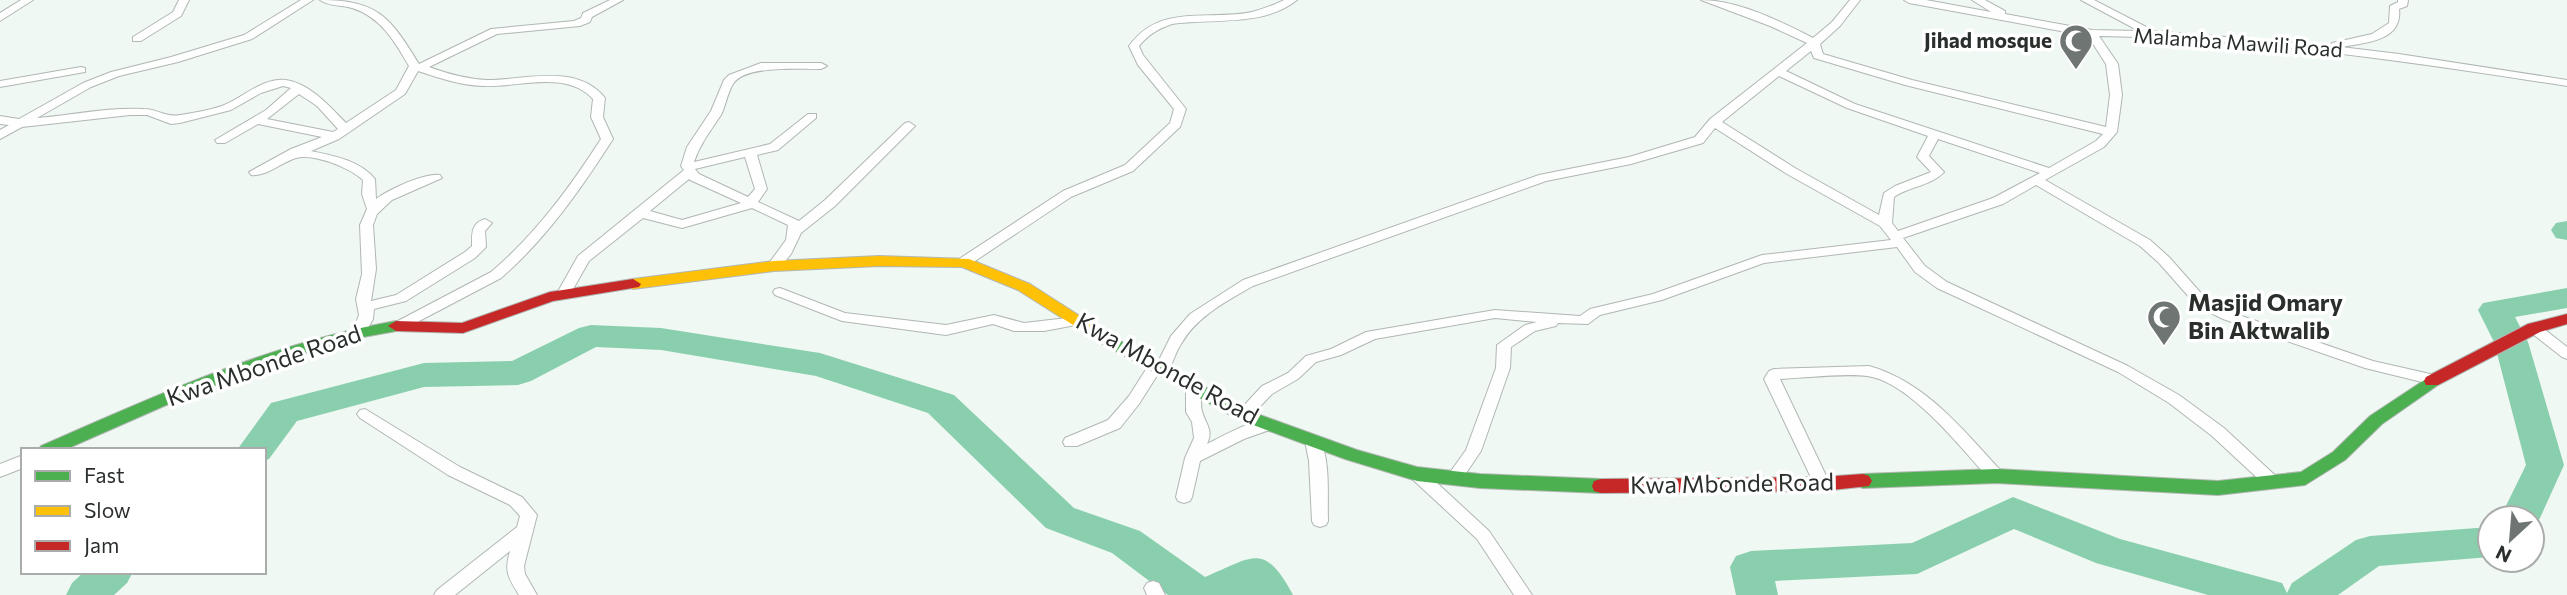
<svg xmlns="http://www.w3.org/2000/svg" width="2567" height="595" font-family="Commissioner,sans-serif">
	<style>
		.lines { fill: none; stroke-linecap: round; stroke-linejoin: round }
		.river { fill: #8acfad; fill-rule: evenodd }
		.street-casing { stroke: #b1b7b3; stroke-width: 2 }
		.fast-casing { stroke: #b1b7b3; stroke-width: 2 }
		.slow-casing { stroke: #b1b7b3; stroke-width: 2 }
		.jam-casing { stroke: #b1b7b3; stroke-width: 2 }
		.street { fill: #fdfefd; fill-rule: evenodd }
		.fast { fill: #4caf50; fill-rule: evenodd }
		.slow { fill: #ffc107; fill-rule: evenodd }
		.jam { fill: #c62828; fill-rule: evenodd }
		.labels { text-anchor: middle; stroke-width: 7; stroke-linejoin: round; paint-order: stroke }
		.far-poi-label { font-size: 21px; font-weight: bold; fill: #2a2f2c; stroke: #fff; text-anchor: end }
		.far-street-label { font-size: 21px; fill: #2a2f2c; stroke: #fff }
		.poi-label { font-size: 24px; font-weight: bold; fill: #2a2f2c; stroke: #fff; text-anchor: start }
		.street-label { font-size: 24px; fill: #2a2f2c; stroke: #fff }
	</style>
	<rect width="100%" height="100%" fill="#f0f8f3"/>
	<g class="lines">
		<!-- river -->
		<path class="river" d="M2567,221V240L2556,238L2551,230L2556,223Z
			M2567,288V308L2515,317L2528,342L2564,465L2540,518L2532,529V518H2500L2526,465L2494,342L2478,310L2483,303Z
			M591,325L661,328L820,353L954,395L1074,508L1140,531L1205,577C1253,557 1264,541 1293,595H1168L1112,553L1046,528L928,413L816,376L661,350L596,347L531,381L518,385L424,387L297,421L269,459L264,461V450H237L271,403L424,363L512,361L579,328Z
			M2013,497L2120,539L2282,583L2287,593L2292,583L2356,540L2370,536L2490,527V557L2379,566L2338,595H2208L2096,563L2014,529L1917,574L1775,581L1778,595H1736L1730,567L1736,556L1751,551L1912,543Z
			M84,572H133L127,583L114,595H66L72,583Z"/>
		<!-- street casing -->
		<g class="street-casing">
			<path id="street" d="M21,0H33L0,21V13Z
				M179,0H189L181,16L141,41H133V37L173,12Z
				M301,0H313L252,39L178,62L119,76L91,87L37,118C72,115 109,107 144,109C157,109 167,118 180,115C194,113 210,110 222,106C243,98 263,77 286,80C311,84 330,107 346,123L396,90L409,66C395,42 381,17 352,8C341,5 328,6 320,0C378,0 390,17 419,64L491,29L574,21L581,18L583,13L610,0H623L592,17L590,22L580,26L497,34L429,67C448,74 467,79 487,80C526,80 577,63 605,98L603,117L613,139C581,189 546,239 501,278L404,329H394L392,326L394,323L491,272C535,235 570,187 601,139L591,117L593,99C566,69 517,88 482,86C460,85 439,78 418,71L405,94L339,139L311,151C334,156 359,160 375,179L376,199C390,189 424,173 440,175L442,178L392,200L377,214L373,225L376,269L371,301L396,295L465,252L472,246C472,234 471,223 485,219L492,223L485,231L486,247L475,258L406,301L374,309L373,319L365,334L360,336L353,331L359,315L356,299L362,274L360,225L367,209L362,194L363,180C350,168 314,153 296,158C282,162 266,177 251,175L249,172L291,149L322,137L258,124L225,143H217L215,140L266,110L291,88L283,86L261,93L231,110L180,123L171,124L147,115H130L22,127L0,139V130L9,125L0,124V116L19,119L83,83L111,72L171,57L244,35ZM299,94L317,106L338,129L333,132L267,119Z
				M1284,0H1297C1264,27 1212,18 1172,24C1158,29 1149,34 1139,46L1143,55L1186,109L1180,127L1133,171L1071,197L969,265H959L957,262L959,259L1063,191L1125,165L1170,123L1174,109L1138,65L1129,46C1160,3 1207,21 1252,12C1263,9 1274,5 1284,0Z
				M1701,0C1738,0 1780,21 1813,38L1832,22L1850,0H1860L1840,26L1820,44L1823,54L1912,80L2106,127L2110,95L2106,64L2088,36L1909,3L1904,0H1926L1991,12L1972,0H1985L2005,11V14L2092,30L2139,31L2081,0H2094L2154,31L2331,46L2332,43L2372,34L2389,23L2390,6L2398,2V0H2408L2407,6L2399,9C2403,41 2365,43 2341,47L2399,54L2567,80V86C2412,62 2257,39 2099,36L2118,64L2122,95L2117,132L2104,147L2045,180L2150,240L2169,257L2207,300L2233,313L2373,361L2439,376L2442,380L2434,385L2365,368L2223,319L2197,306L2159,263L2140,246L2036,185L2003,204L1903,238L1925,266L1947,282L2128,366L2179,395L2224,428L2279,479L2281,483L2279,487H2267L2212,436L2169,403L2118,372L1937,288L1915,272L1897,247L1764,263L1662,300L1600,315L1588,324L1558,323L1556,326L1535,331L1511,347L1510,368L1481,451L1460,482H1448L1446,478L1466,450L1496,368L1497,345L1525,325L1537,322L1495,318L1375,339L1341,355L1316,362L1298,379L1272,394L1248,419H1238L1235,415L1262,386L1288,373L1306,356L1331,349L1366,332L1495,310L1580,316L1590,309L1653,294L1762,255L1891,240L1880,226L1787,174L1715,128L1703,143L1631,164L1546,181L1253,286C1227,301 1197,316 1181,344C1175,353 1173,364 1167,373L1158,374L1139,404L1120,428L1077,446H1065L1063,442L1065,438L1108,420L1129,396L1150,363L1158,362L1171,336L1190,314L1243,280L1539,175L1629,157L1695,137L1710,119L1807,43L1770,26ZM1811,51L1814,58L1905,85L2103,134L2096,141L2049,168L1855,104L1786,71ZM1779,76L1847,108L1928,136L1917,157L1931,172L1895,186L1884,193L1879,215L1795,168L1722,122ZM1938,139L2040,173L1993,198L1898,231L1892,223L1894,197C1910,186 1931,186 1944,172L1929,156Z
				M761,63H821L827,66L821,69C801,69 744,65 733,84C727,94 726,105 721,115C711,130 700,144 694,162L770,144L808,114H816V118L778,150L757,155L767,189L758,202L799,221L825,200L905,123L909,122L915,126L835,206L801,233L791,254L779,269L774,270L767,266L786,240L788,225L752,208L682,228L643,218L589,261L568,298H558L556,295L578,256L684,170L681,166L687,147L711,111L724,80L729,75ZM745,157L755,189L748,197L699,174L695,169ZM689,179L690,180L741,203L682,220L650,211Z
				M81,67L85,68V72L0,87V81Z
				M780,288L845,313L946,325L994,315L1024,323L1076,317L1083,321L1076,325L1044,331H1014L993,324L946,335L842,321L775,295L773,292L775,289Z
				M2534,323L2539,325L2567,347V359L2562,357L2529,331L2527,328L2529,325Z
				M1869,366C1926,382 1963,430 2002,472L2004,476L2002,480H1990C1963,450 1909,381 1867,376C1843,373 1805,378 1780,379L1830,484L1828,488H1816L1764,379L1769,371L1774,369Z
				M1194,383L1202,388C1202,395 1200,405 1202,411C1205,424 1214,429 1207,444C1223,436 1258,416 1275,420L1277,424L1275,428L1244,439L1200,461L1192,497L1190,501L1184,503L1178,501L1176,497L1185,458L1194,438L1192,422L1186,412V388Z
				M365,409L460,467L522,497L537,515L524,566L525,574L537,595H519C508,577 504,572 510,551L455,595H434L437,590L517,527L520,516L510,505L448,475L360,418L357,414L360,410Z
				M1313,436L1319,437C1331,461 1327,495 1328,521L1326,525L1320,527L1314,525L1312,521L1309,461L1305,441L1307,437Z
				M23,455V468L0,477V464Z
				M1417,468L1423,470L1489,531L1532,595H1514L1477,539L1411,478L1409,474L1411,470Z
				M1153,581L1159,583L1165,595H1147L1144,588L1147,583Z"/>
		</g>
		<!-- fast casing -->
		<g class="fast-casing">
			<path id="fast" d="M396,321L404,326L402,330L352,339L269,364L180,399L64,450H38L41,446C157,395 271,343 396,321Z
				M1109,335L1249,411L1357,450L1417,467L1480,474L1601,479L1608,481L1610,486L1608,491L1601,493L1480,488L1417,481L1345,459L1237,419L1103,344L1101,340L1103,336Z
				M2432,375L2438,377L2440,381L2438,385L2382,424L2345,460L2305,485L2218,495L1996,483L1863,488L1857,486L1854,481L1857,476L1863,474L1996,469L2218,481L2301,472L2333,452L2370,416Z"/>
		</g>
		<!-- slow casing -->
		<g class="slow-casing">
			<path id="slow" d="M879,256L969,259L1030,284L1117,340L1109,345L1103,344L1018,290L962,267L879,266L774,271L633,289L625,284L633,279L774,261Z"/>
		</g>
		<!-- jam casing -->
		<g class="jam-casing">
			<path id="jam" d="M633,279L641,284L639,287L553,301L463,333L396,331L388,326L396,321L462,323L550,292Z
				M2567,314V324L2540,332L2438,385H2426L2424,381L2426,377L2528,324Z
				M1863,474L1869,476L1872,481L1869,486L1822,491L1601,493L1594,491L1592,486L1594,481L1601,479L1822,477Z"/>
		</g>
		<!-- street -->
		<use href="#street" class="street"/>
		<!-- fast -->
		<use href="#fast" class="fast"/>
		<!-- slow -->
		<use href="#slow" class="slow"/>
		<!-- jam -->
		<use href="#jam" class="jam"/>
	</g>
	<!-- icons -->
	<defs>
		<g id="mosque-pin" transform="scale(1.75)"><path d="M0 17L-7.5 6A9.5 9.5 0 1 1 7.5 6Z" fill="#6f7572" stroke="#fff"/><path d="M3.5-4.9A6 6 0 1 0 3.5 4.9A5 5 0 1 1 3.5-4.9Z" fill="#fff"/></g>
	</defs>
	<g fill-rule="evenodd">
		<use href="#mosque-pin" x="2076" y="41"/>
		<use href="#mosque-pin" x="2164" y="317"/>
	</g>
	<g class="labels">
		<!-- far-poi labels -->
		<g class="far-poi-label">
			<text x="2052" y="48">Jihad mosque</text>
		</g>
		<!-- far-street labels -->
		<g class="far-street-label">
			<text transform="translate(2238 43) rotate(4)" y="7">Malamba Mawili Road</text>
		</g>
		<!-- poi labels -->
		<g class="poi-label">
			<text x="2188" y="311">Masjid Omary<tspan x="2188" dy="28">Bin Aktwalib</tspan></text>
		</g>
		<!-- street labels -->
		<g class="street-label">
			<text transform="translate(264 366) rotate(-19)" y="8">Kwa Mbonde Road</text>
			<text transform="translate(1167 369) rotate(29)" y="8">Kwa Mbonde Road</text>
			<text transform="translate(1732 484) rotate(-1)" y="8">Kwa Mbonde Road</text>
		</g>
	</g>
	<!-- legend -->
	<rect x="21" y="448" width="245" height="126" fill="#ffffff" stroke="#aaacab" stroke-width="2"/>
	<rect x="35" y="471" width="35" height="10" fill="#4caf50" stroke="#aaacab" stroke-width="2"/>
	<text x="84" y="483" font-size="21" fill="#2a2f2c">Fast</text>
	<rect x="35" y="506" width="35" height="10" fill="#ffc107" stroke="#aaacab" stroke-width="2"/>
	<text x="84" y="518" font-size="21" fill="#2a2f2c">Slow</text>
	<rect x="35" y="541" width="35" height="10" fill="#c62828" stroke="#aaacab" stroke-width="2"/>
	<text x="84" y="553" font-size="21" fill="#2a2f2c">Jam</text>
	<!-- north arrow -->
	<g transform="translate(2511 539) rotate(206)"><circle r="33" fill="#ffffff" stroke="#aaacab" stroke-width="2"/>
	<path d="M0-5L12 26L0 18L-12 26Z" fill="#6f7572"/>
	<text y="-10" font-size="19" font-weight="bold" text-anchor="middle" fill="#2a2f2c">N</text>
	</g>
</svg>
